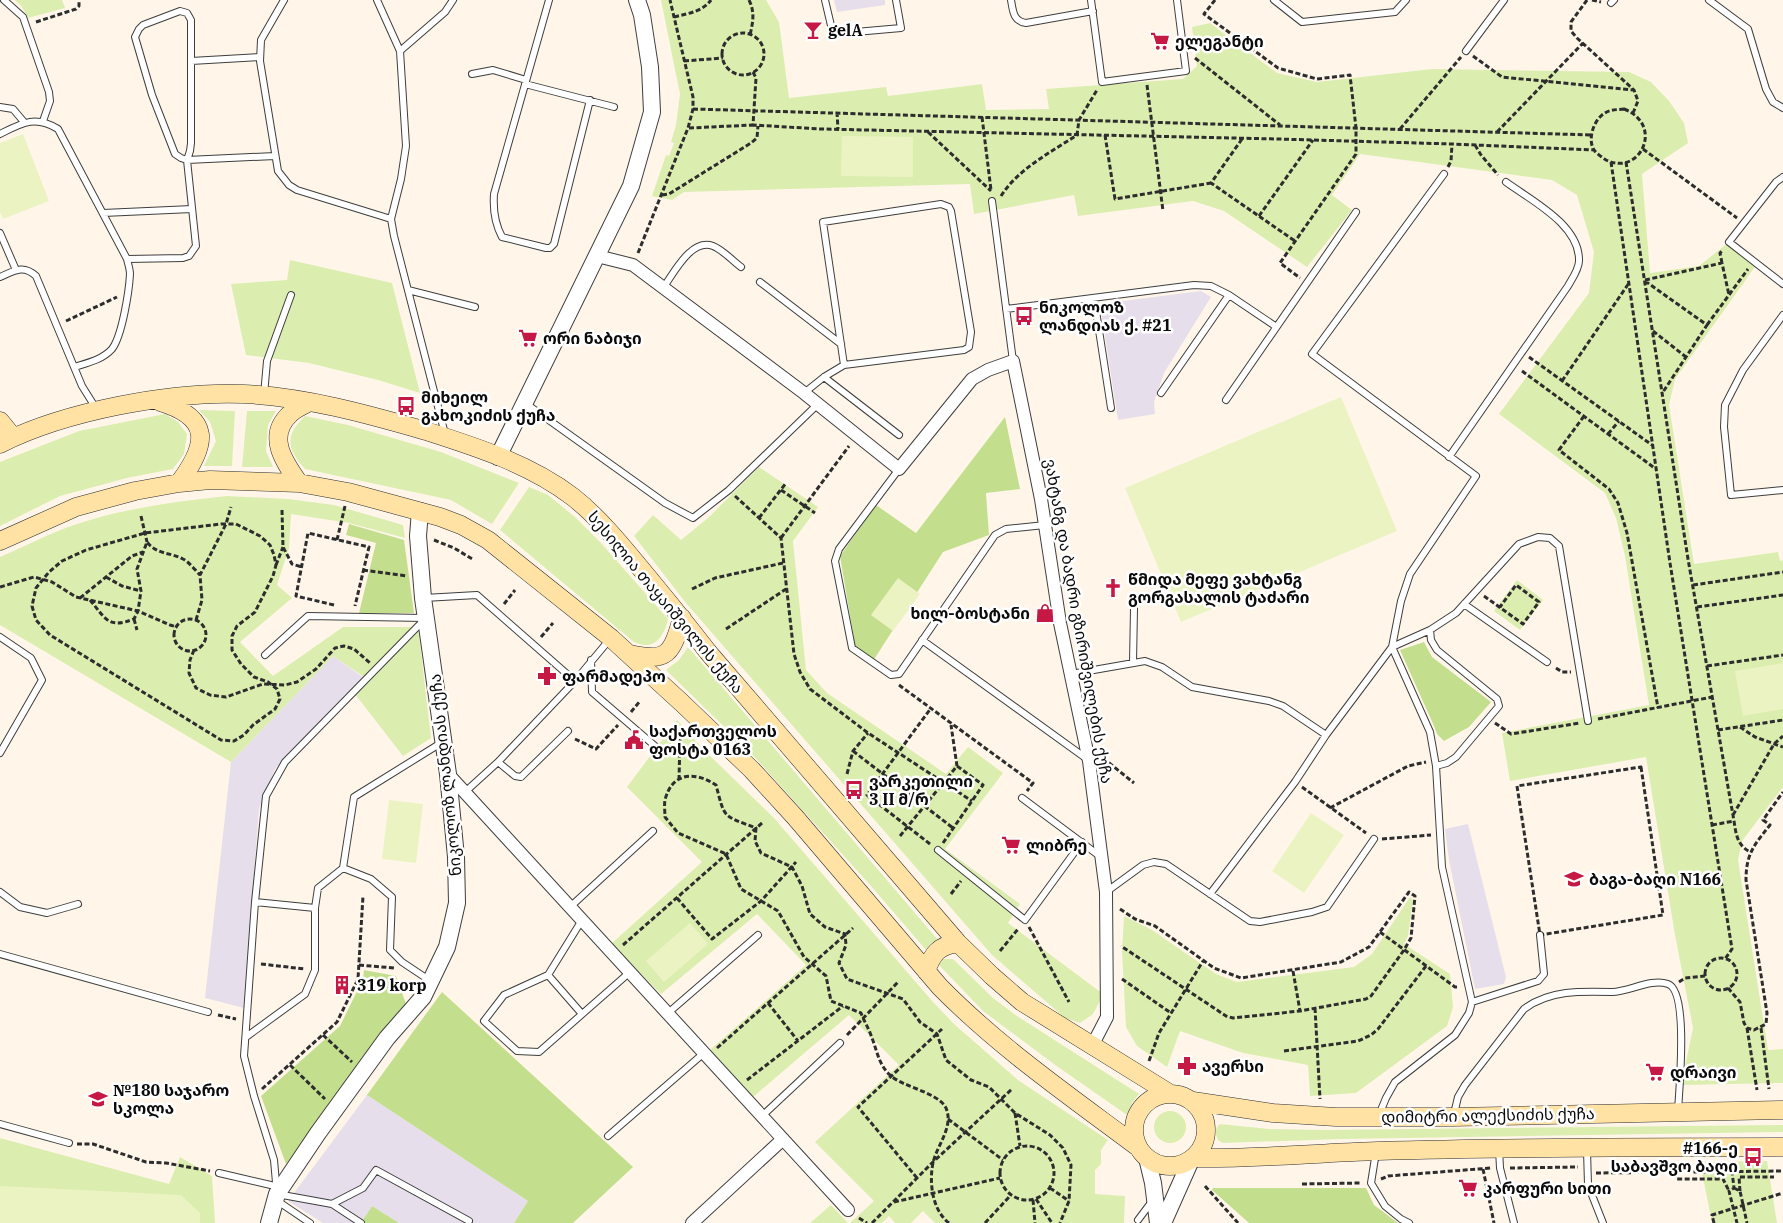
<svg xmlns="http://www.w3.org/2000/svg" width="1783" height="1223" font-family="'IBM Plex Serif','Noto Sans Georgian',serif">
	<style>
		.industrial { fill: #e7deeb }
		.green { fill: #dcedb0 }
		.forest { fill: #c3df8e }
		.pitch { fill: #ecf3c3 }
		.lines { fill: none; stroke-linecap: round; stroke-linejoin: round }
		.service-casing { stroke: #3e3e3e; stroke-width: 8 }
		.minor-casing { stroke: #3e3e3e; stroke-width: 14 }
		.tertiary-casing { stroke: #3e3e3e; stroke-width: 18 }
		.secondary-casing { stroke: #2d2d2d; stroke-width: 19 }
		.path { stroke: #2d2d2d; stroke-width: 3; stroke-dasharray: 5 2.5; stroke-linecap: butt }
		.service { stroke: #fff; stroke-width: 6 }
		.minor { stroke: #fff; stroke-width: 12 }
		.tertiary { stroke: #fff; stroke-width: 16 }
		.secondary { stroke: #ffe2a4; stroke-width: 18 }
		.labels { text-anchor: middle; stroke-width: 5; stroke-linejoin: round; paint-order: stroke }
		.poi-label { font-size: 16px; font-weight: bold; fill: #0b0b0b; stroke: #fff; text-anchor: start }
		.street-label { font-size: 16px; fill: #0b0b0b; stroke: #fff }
	</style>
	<rect width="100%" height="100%" fill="#fff6e9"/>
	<!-- industrial -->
	<path class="industrial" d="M834,0H885V5L837,12Z
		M1201,291L1211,297L1164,373L1154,402L1155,414L1118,420L1100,304Z
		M333,656L364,678L351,689L275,769L259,809L244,1008L205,998L231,762Z
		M1468,824L1506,977L1504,984L1475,989L1449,860L1445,829Z
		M367,1095L528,1201L514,1223H399L372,1206L361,1223H323L288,1201Z"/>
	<!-- green -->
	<path class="green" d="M15,0H62L65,8L28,18L22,7Z
		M661,0H766L779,22L789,98L886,87L888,96L982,84L986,110L1049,109L1046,89L1183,79L1197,66L1192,27L1210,23L1277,73L1317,82L1432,69L1629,72L1651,82L1669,101L1684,123L1688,143L1642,174L1650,273L1699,266L1729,242L1757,264L1675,379L1669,405L1694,564L1778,552L1780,561L1783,560V787L1742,841L1738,860L1768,1050L1783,1049V1083L1683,1085L1684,1071L1693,1028L1675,935L1646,757L1510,781L1502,733L1649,705L1625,556L1616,518L1605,493L1499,414L1589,293L1594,252L1577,195L1552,180L1360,154L1332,195L1352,210L1307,267L1224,211L1193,201L1078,216L1074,195L974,214L970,184L684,192L672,200L652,196L666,155L669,156L674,143L671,142L676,125L680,94Z
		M290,260L392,283L420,393L378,380L309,363L246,355L231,284L287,280Z
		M199,410L235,411L232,466H204L216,441L210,422Z
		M247,411H276L268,425L266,451L273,467H242Z
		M165,414L178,422L187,434L184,454L173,469L127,478L60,496L0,526V462L79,431Z
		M305,416L348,425L441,452L519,483L492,524L451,500L305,469C287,449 284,436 305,416Z
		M759,467L818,507L793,541L806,670L827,693L946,774L968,747L1003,773L945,849L1020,904L1008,923L1099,991L1106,990L1093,1014L1080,1023L1065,1018L992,955L686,603L634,536L653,515L681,540L708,518Z
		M529,487L548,495L575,517L601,543L668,619C666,630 658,646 646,645C642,645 637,643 634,642L500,530Z
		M227,496L288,499L334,505L403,525L405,538L349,523L291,514L289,548L277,585L292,598L240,642L273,676L343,627H418L431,738L403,756L351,689L364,677L333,656L231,762L0,625V557C21,548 42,537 63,529C116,509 172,502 227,496Z
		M1517,580L1543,600L1520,630L1494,611Z
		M688,647L938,940L931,943L926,950L871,886L750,752L666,670L679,660Z
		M677,720L704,750L774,818L933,1002L954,1024L1018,1080L1108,1140L1101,1150V1164L1095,1170V1194L1125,1196L1124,1223H935L923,1211L911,1223H895L889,1216L882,1223H850L874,1201L815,1142L899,1065L849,1015L753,1097L710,1050L806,965L757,914L661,994L611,944L702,862L627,787Z
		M1410,897L1413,900L1408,936L1404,944L1450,974L1453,1007L1447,1026L1356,1093L1310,1096L1308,1065L1243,1053L1180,1031L1167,1067L1137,1046L1126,1027L1122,951L1124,916L1152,930L1216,974L1237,982L1354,967L1372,954Z
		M943,959H953L993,998L1017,1016L1139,1094L1132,1103L1127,1115L1058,1067L983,1011L939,965Z
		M1154 1127a16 16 0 1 1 32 0a16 16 0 1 1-32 0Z
		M1220,1124L1269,1129L1324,1130L1783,1125V1132L1342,1139L1223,1143L1219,1141C1215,1135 1214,1129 1220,1124Z
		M0,1138L169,1184L180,1157L212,1176L215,1223H0Z
		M1767,1161L1777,1223H1712L1700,1162Z
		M831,1205L848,1223H810Z"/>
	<!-- forest -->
	<path class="forest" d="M1005,417L1020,489L986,493L989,535L943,552L873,661L855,645L840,556L876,505L916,533Z
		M349,524L404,540L414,613H359L376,543L346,535Z
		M1424,642L1432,657L1491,702L1469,727L1444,741L1437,734L1434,726L1400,650Z
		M364,970L396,976L406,1004L286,1164L261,1096L340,1026L363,979Z
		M442,992L633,1167L573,1223H514L528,1201L367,1095Z
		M1213,1188H1366L1374,1205L1398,1223H1249L1212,1190Z
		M372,1206L399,1223H361Z"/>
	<!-- pitch -->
	<path class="pitch" d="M23,134L49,201L3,219L0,212V143Z
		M842,136L913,137V177L841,176Z
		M1341,397L1397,531L1181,622L1125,488Z
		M898,578L920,594L893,631L871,615Z
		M1783,663V709L1743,716L1735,671Z
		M389,800L423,804L416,863L382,859Z
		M1311,813L1344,835L1304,893L1272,871Z
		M690,923L708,944L664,982L646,961Z
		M0,1186L181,1195L200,1213V1223H0Z"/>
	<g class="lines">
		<!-- service casing -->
		<g class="service-casing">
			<path id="service" d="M4,0L23,17L49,92L50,101L43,121
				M284,0L261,40L260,61L278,171L289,185L297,190L391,219
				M377,0L400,51L406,146L401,179L391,219L394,236L445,434
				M549,0L494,194C493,208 495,224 502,237L546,248H550L554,244L590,100
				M825,0L833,34L901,28L896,0
				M1011,0C1013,11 1013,21 1026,23L1093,11
				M1091,0L1102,82L1186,71L1177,0
				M1274,0L1302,22L1395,12L1406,0
				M1709,0L1748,29L1766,89L1773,102L1783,108
				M1611,3L1614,0
				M400,51L445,12L453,0
				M1466,51L1504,0
				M191,61L260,57
				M472,74L493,70L526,80
				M525,84L614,107
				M0,107L13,109L24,122
				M0,134C22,123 35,115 58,129L127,259C128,264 130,269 130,274C129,292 122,336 112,349C102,360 87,363 74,367
				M1783,177L1776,182L1729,242L1783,284
				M992,201L1013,361
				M103,213L192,209
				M0,233L16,270
				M127,259L183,258L189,256L196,246L187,160L190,151L191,143V20L187,13L180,11L143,25L139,29L135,37L152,95L175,154L181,158L187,160L275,156
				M0,277C14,271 23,264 36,276L82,386L97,410
				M760,282L841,344
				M663,288C674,273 691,238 713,246C723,250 733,261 741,267
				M408,290L475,307
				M1094,298L1111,408
				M1006,309L1194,285L1211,286L1229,295
				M1783,315L1743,370L1725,405L1724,427L1731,495L1783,490
				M824,377L899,435
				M804,393L824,377L844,365L964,350L969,347L971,332L951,211L949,207L941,204L823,222L844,365
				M1161,393L1229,295L1275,326
				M264,395L267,361L291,295
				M1226,400L1356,212
				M525,403L665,503L693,518L729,490L818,404
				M1449,457L1568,286C1572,279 1579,269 1579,261C1580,225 1532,201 1506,182
				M899,469L839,549L835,561L852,648L891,675L899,674L995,535L1006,529L1045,525
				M424,598L477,595L575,681
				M1464,604L1547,662
				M423,621L285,762L266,796L255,902L244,1056L254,1096L274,1160L277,1194L332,1204L363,1188L376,1170L469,1221
				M1430,630L1431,640L1437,650L1497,699L1499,706L1456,757L1447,763L1436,766
				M0,637L31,658L42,680L0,753
				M922,640L1087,759
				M1392,647L1430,630L1456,613L1519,544L1538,537L1550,538L1559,546L1588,721
				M265,655L308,616L425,618
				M591,660L592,692L655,746
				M1133,663L1134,608
				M1071,674L1145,661L1162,667L1192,687L1269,701L1283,706L1326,735
				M498,762L515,776L521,777L568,731
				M465,792L498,762L575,681L610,639
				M1022,798L1101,857
				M938,850L1025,920L1082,842
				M0,892L20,907L47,913L78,904
				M1106,892L1143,865L1154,862L1166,864L1250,921L1260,922L1312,912L1327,907L1374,839
				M1210,894L1295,782L1326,735L1392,647L1401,601L1410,574L1476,476L1312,354L1444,174
				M255,902L315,908
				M570,907L653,831
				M582,920L548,975L504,995L484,1021L517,1051L539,1052L630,972
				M0,954L208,1012
				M548,975L582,1014
				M429,980L402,962L390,950L392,897L371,879L343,868L354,797L441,743
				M1472,1002L1538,981L1544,974L1540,935
				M668,1013L758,935
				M246,1037L305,994L315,970V908L318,888L343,868
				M1454,1114L1458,1097L1465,1085L1524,1009C1549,990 1581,991 1612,992C1629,992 1651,978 1668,984C1689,991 1679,1091 1678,1111
				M1379,1115L1386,1098L1395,1082L1455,1035L1469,1013L1472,1002L1442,867L1436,766L1430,732L1392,647
				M762,1116L840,1043
				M0,1124L69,1143
				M608,1136L704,1053
				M1499,1149L1500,1168L1514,1223
				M1587,1150L1588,1185L1603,1223
				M1376,1152L1371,1183L1385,1206L1401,1219L1409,1223
				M219,1173L275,1186
				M276,1200L310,1223
				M332,1204L361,1223
				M1138,1220L1153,1200"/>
		</g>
		<!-- minor casing -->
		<g class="minor-casing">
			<path id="minor" d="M597,256L633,265L804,393L899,469L972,379L988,370L1013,361L1041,499L1060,623L1089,761L1106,892L1107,1017L1092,1046
				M448,774L848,1210
				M692,1223L783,1139"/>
		</g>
		<!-- tertiary casing -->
		<g class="tertiary-casing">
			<path id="tertiary" d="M498,457L631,186L652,112L650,67L642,15L637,0
				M1147,1158L1153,1183L1158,1223
				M269,1223L277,1194L318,1133L387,1038L423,997L447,947L457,903L456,857L448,774L423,598L418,536L420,511
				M1163,1223L1191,1160"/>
		</g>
		<!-- secondary casing -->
		<g class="secondary-casing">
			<path id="secondary" d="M160,402C212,418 208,444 179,483
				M0,421L13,437
				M0,444C65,411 172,391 244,394C306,397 367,414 426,431C476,447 530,464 573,497C597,516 617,540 637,564C661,593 685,622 708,652L958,943L992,976L1022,1002L1169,1093
				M299,483C284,462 266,436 290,414C295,409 304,405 310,402
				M0,541L76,507L135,491L179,483L210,480L299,483L348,492L440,517L461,525L488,540L611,638L682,703L752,770L795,817L940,987C1000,1048 1071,1097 1139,1148
				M630,654C668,663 672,653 682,618
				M926,971C933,953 938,946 958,943
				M1134 1130a36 36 0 1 1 72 0a36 36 0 1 1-72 0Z
				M1193,1101L1273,1113L1336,1117H1453L1783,1110
				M1193,1158C1255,1159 1316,1153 1378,1151C1513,1147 1648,1147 1783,1147"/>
		</g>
		<!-- path -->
		<path class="path" d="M749,0C755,12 753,22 750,35
			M1215,0L1204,14L1278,68L1317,79L1350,75L1356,128V154L1280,263L1300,278
			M1587,0L1571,22V31L1577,38L1634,90L1638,101L1633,113
			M1592,0L1601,2
			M674,17C689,13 702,12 711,0
			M36,22L76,9L79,6V0
			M722 54a21 21 0 1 1 42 0a21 21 0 1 1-42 0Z
			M1473,56L1502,77L1634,90
			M1195,58L1280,125
			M684,61L723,58
			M753,72L756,78L753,125L821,129L1278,139L1452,144L1595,150
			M1147,85L1163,211
			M693,109L1592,135
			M1624,109C1665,125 1640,177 1606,160C1602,157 1597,154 1594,150C1587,139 1594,119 1605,113C1611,109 1617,110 1624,109Z
			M837,112L838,129
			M982,117L991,190
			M689,128L753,125
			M1400,129L1461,57
			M928,132L991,191
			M1497,132L1583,43
			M1105,135L1115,199L1211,183
			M1242,139L1211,183L1295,241
			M1475,145L1481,155L1498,175
			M1643,149L1737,218
			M1611,162L1670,563L1732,949L1725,959
			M1626,162L1688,559L1734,821C1736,834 1737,845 1750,852
			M1448,167L1451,161L1452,144
			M662,195L669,194L751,143L757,138L758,126
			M1001,196C1018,169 1051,152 1077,135L1079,120L1097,90
			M1259,216L1313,140
			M638,253L688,128L693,109V97L670,0
			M1722,263L1720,253L1723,250
			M1645,280L1722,263L1729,295
			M1645,281L1707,325L1663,392
			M66,321L117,297
			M1707,325L1748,269
			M1653,331L1686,357
			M1529,357L1652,445
			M1522,371L1656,469
			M1562,381L1629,283
			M1584,416L1559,450L1609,489L1618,503L1627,533L1658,708
			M1608,434L1619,421
			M781,490L815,513
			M735,496L781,538L794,654L800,672L810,689L868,733L972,801
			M282,510L283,547L292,564L302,567
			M141,516L147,542
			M759,518L786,483
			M221,524H236L260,536L270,545L274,555L276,565L273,576L255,612L237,626L232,636V650L241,664L254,677L268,682L277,689L280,699L275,709L253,725L244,735L234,741L221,740L50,635L36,620L32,606L36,588L49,572L62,561L86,550L145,533Z
			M781,538L849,446
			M337,540L345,506
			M434,540L454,548L474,560
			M276,565L283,547
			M363,570L407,576
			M106,577L122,586L141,591
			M1693,585L1783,572
			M0,587L34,577L52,582L76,597L138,611L170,625L177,627
			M692,589L715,578L783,563
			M1484,596L1523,624L1539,602L1516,585L1500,607
			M80,598L132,556L143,552
			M90,600C106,619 108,629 134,619L138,611L141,591L137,569L147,542C157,555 170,552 183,559C189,562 195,570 200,575
			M504,604L515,590
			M334,605L296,596L308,533L369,547L355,606
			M1697,607L1783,595
			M134,619L137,630
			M174 635a16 16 0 1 1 32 0a16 16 0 1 1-32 0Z
			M196,620L202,600L200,575L226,524L231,507
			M726,629L786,589
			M541,637L553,623
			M194,650L190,660L189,673L196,688L210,695L226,697L263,684L285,685L297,682L316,669L335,648L344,646L354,649L370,663
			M1707,666L1783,655
			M1556,668L1562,672H1571
			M899,685L1033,783L1027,791
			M631,712L640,701
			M1598,719L1712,697
			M1495,723L1511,734L1580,723
			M1740,727L1755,737L1783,747
			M1718,730L1783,720
			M575,739L596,749L618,725
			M853,751L953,828
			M1103,758L1134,783
			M1641,767L1663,915L1540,935L1517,786Z
			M847,774L853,751L868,733
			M679,780L680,739
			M1302,787L1366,833
			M1330,808L1408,766L1426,762
			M1733,815L1774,744L1783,736
			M1712,825L1734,821
			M900,836L957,766L951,725
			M1382,839L1431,835
			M943,843L983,785L957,766
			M930,844L867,795L931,708
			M951,894L961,881
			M677,898L712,939L761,901L796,862
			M1120,909L1135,919L1155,926L1214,968L1241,978L1341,962L1369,947L1409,892L1415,896L1411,938L1404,950L1371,996L1366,999L1300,1011L1233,1018L1226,1016L1121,946
			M1029,927L1069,1002
			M1380,932L1455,987H1458
			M623,945L762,823
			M1000,951L1018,929
			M1705 974a16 16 0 1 1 32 0a16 16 0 1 1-32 0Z
			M261,964L305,969
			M359,965L394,968
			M1293,971L1300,1011
			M1122,979L1171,1013
			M1679,982L1685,978L1705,976
			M1728,988L1740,1002L1744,1023L1747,1028L1754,1030L1766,1024L1767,1013L1746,880C1746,854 1754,845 1770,825L1763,820L1783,792
			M768,1003L798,1041
			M1315,1008L1320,1099
			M218,1015L236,1019
			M1747,1028L1757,1090
			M1761,1028L1769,1089
			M323,1035L352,1062
			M847,1035L899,981
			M717,1048L853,928
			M1284,1051L1358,1041L1371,1035L1378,1029L1426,966
			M1149,1061L1159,1033L1203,961
			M290,1065L325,1099
			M747,1080L843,1006
			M262,1089L337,1022L358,979L363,896
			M1015,1113L1020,1146
			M948,1119L1003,1160
			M77,1144H93L146,1162L166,1163L210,1171
			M1000 1173a27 27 0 1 1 54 0a27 27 0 1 1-54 0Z
			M1731,1163L1734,1188L1729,1191L1737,1223
			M1510,1168L1578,1167
			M1483,1169L1494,1223
			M1596,1173L1783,1171
			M1674,1173L1676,1179H1723L1729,1191
			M917,1178L858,1107L942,1029
			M1381,1179L1388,1176L1491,1168
			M1302,1184L1360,1183
			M1205,1186L1238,1223
			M1050,1188L1069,1201
			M1734,1188L1740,1191L1747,1223
			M1740,1191L1739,1177H1774
			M1036,1199L1052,1223
			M1033,1200L1035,1223
			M894,1202L1000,1178
			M859,1218L867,1223
			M872,1223L933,1162L1012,1089
			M949,1223C932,1210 929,1182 933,1163C937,1145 954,1127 946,1108C938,1092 902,1087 890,1075C879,1065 877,1051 872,1038C869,1029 864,1021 861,1013L831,1001L826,976L804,957L778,911L741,889L726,854L678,833L665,817C665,812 664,805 665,800C672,772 695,771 716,785C725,819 722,815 756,828L755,841L761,853L792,867L802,886L810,914L825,927L845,934L846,945L839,963L847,979L903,999L920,1022L937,1034L946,1060L971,1080L989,1087L1015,1113L1050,1135L1063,1148L1071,1165L1069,1201L1060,1223
			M985,1223L1011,1195
			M1714,1223L1712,1215L1783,1193"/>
		<!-- service -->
		<use href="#service" class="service"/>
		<!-- minor -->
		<use href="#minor" class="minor"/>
		<!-- tertiary -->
		<use href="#tertiary" class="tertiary"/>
		<!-- secondary -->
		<use href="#secondary" class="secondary"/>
	</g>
	<!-- icons -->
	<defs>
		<g id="bar-bare" transform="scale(1.5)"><path d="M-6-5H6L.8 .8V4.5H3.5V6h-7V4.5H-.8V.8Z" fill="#c61845" stroke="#fff" stroke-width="2.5" paint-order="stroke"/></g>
		<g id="supermarket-bare" transform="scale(1.5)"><path d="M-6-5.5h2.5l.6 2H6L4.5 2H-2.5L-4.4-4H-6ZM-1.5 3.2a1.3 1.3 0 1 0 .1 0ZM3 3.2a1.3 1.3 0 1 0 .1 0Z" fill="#c61845" stroke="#fff" stroke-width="2.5" paint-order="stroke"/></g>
		<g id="bus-bare" transform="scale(1.5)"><path d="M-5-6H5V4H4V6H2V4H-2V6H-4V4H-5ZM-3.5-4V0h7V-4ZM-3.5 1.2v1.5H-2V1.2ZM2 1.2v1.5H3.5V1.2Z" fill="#c61845" stroke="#fff" stroke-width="2.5" paint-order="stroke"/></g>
		<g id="church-bare" transform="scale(1.5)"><path d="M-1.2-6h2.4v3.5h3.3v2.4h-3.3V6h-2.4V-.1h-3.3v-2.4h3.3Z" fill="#c61845" stroke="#fff" stroke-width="2.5" paint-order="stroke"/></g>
		<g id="shop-bare" transform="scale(1.5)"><path d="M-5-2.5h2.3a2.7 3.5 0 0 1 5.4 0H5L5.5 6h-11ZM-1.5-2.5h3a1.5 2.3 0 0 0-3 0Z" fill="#c61845" stroke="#fff" stroke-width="2.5" paint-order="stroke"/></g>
		<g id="pharmacy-bare" transform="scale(1.5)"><path d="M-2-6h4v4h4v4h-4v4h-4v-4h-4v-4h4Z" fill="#c61845" stroke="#fff" stroke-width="2.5" paint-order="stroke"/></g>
		<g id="civic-bare" transform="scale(1.5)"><path d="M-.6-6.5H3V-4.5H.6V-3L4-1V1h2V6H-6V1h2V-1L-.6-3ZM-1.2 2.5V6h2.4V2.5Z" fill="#c61845" stroke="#fff" stroke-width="2.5" paint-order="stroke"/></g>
		<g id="school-bare" transform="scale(1.5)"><path d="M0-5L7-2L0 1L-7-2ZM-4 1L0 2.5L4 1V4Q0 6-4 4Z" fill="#c61845" stroke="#fff" stroke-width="2.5" paint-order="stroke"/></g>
		<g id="building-bare" transform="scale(1.5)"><path d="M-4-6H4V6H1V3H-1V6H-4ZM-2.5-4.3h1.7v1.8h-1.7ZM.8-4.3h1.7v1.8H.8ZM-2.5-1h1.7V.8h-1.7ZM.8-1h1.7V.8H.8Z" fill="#c61845" stroke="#fff" stroke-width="2.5" paint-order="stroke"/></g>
	</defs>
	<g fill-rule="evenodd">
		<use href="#bar-bare" x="813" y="30"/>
		<use href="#supermarket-bare" x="1160" y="41"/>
		<use href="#bus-bare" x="1024" y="316"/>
		<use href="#supermarket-bare" x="528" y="338"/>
		<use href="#bus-bare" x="406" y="406"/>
		<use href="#church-bare" x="1113" y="588"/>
		<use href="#shop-bare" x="1045" y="613"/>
		<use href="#pharmacy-bare" x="547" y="676"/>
		<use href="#civic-bare" x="634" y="740"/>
		<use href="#bus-bare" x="854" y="790"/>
		<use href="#supermarket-bare" x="1011" y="845"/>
		<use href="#school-bare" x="1574" y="879"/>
		<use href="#building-bare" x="342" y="985"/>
		<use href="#pharmacy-bare" x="1187" y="1066"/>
		<use href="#supermarket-bare" x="1655" y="1072"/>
		<use href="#school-bare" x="98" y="1099"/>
		<use href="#bus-bare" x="1753" y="1157"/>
		<use href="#supermarket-bare" x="1468" y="1188"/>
	</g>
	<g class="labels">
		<!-- poi labels -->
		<g class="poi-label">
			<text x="828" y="36">gelA</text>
			<text x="1175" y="47">ელეგანტი</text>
			<text x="1039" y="313">ნიკოლოზ<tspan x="1039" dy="18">ლანდიას ქ. #21</tspan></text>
			<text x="543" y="344">ორი ნაბიჯი</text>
			<text x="421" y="403">მიხეილ<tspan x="421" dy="18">გახოკიძის ქუჩა</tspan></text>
			<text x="1128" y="585">წმიდა მეფე ვახტანგ<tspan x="1128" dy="18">გორგასალის ტაძარი</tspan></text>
			<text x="1030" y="619" text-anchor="end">ხილ-ბოსტანი</text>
			<text x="562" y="682">ფარმადეპო</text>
			<text x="649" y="737">საქართველოს<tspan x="649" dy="18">ფოსტა 0163</tspan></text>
			<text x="869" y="787">ვარკეთილი<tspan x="869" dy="18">3 II მ/რ</tspan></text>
			<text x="1026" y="851">ლიბრე</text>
			<text x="1589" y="885">ბაგა-ბაღი N166</text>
			<text x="357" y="991">319 korp</text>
			<text x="1202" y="1072">ავერსი</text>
			<text x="1670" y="1078">დრაივი</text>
			<text x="113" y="1096">№180 საჯარო<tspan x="113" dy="18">სკოლა</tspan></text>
			<text x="1738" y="1154" text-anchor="end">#166-ე<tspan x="1738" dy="18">საბავშვო ბაღი</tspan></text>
			<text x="1483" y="1194">კარფური სითი</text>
		</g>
		<!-- street labels -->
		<g class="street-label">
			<text transform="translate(666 602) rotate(50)" y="6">სესილია თაყაიშვილის ქუჩა</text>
			<text transform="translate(1079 621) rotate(80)" y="6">ვახტანგ და ბადრი გზირიშვილების ქუჩა</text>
			<text transform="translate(445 775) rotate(-96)" y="6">ნიკოლოზ ლანდიას ქუჩა</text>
			<text transform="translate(1488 1115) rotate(-1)" y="6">დიმიტრი ალექსიძის ქუჩა</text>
		</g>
	</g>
</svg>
